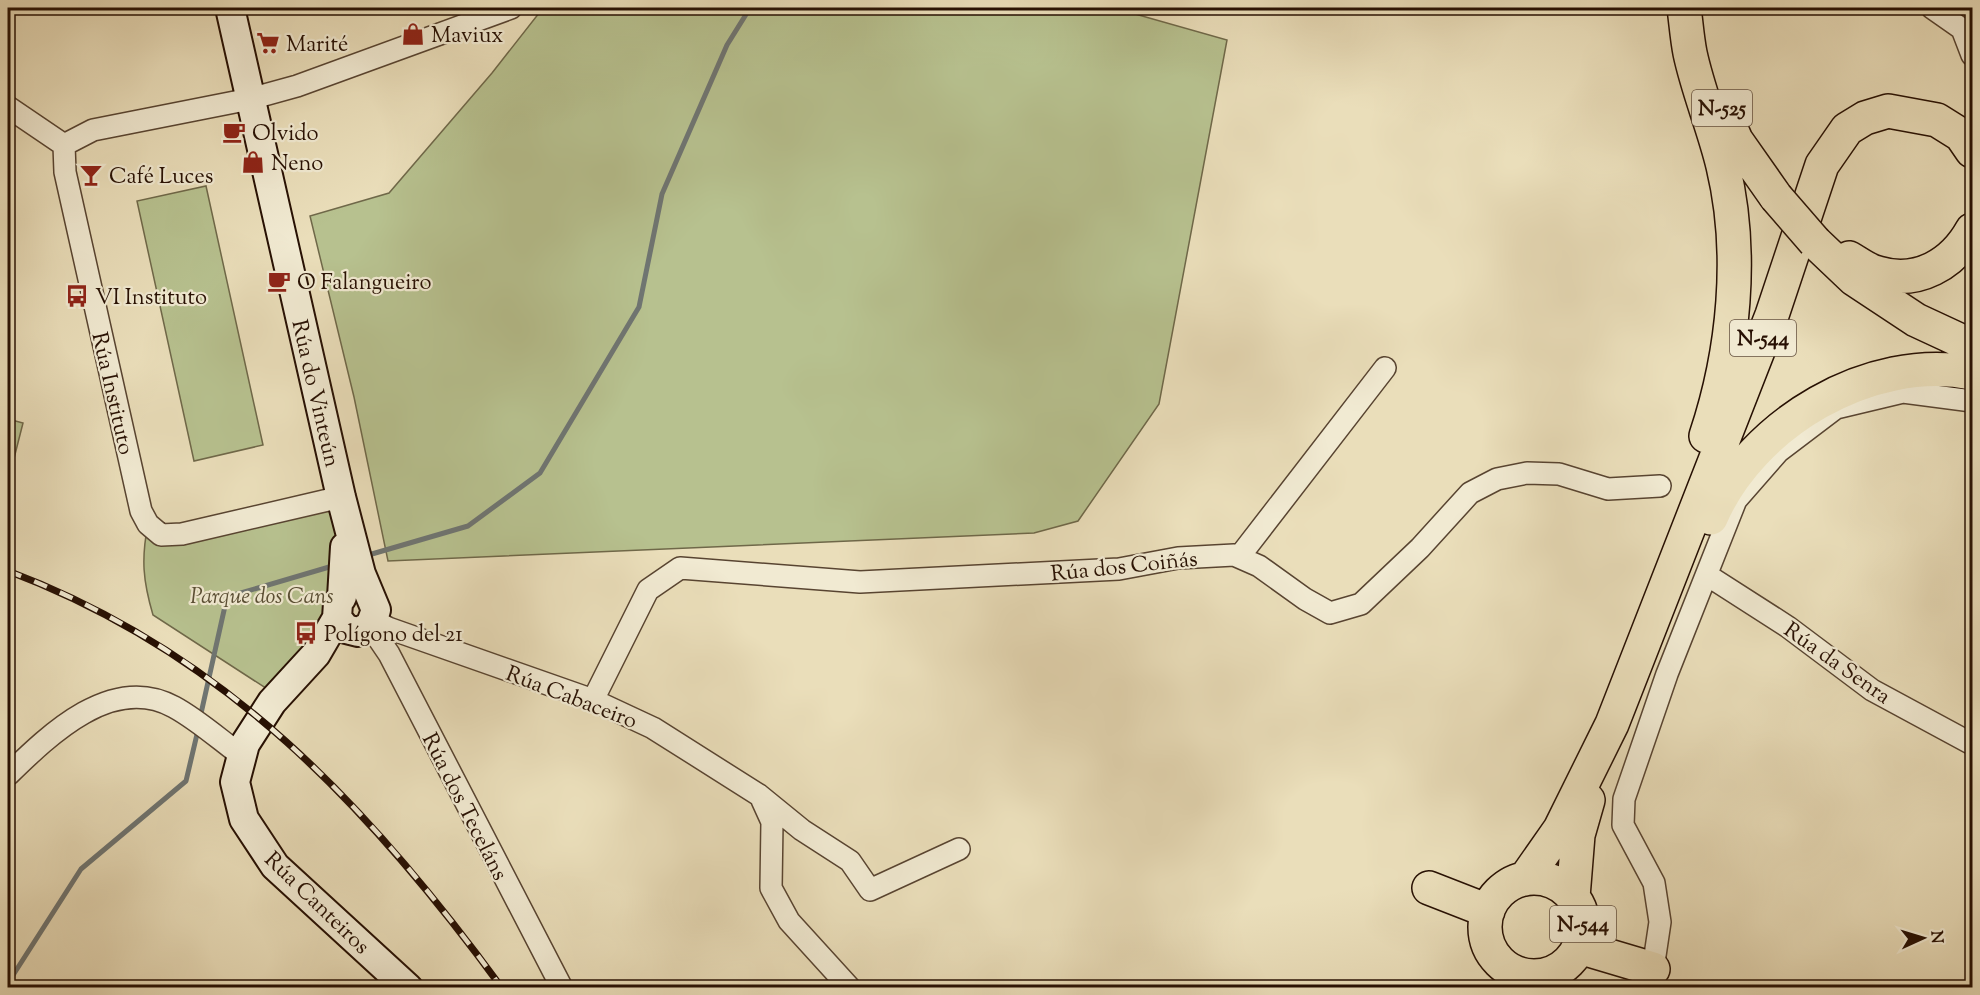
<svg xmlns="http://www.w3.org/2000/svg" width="1980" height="995" font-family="'Sorts Mill Goudy',serif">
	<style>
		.green { fill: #b7c18f; stroke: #6f6849; stroke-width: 1.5 }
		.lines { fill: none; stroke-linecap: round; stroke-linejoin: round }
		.stream { stroke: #6f7572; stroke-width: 5 }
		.street-casing { stroke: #584431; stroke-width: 24 }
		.secondary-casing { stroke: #271003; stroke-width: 32 }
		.highway-casing { stroke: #271003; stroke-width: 36 }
		.street { stroke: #f1ead2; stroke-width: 21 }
		.secondary { stroke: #f1ead2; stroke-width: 28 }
		.highway { stroke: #eadeba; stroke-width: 33 }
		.rail-casing { stroke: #271003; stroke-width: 7 }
		.rail { stroke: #f1ead2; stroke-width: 4.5; stroke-dasharray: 14; stroke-linecap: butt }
		.highway-bridge-casing { stroke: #271003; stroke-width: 36; stroke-linecap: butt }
		.highway-bridge { stroke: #eadeba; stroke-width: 33 }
		.labels { text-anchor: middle; stroke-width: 4.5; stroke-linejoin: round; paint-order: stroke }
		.shield { fill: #f1ead2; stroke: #645141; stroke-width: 1.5 }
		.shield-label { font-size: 21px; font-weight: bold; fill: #271003 }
		.poi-label { font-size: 22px; fill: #271003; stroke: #f1ead2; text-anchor: start }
		.street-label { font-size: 22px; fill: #271003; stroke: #f1ead2 }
		.park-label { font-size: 22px; font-style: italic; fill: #594e34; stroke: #f1ead2 }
	</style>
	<rect width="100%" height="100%" fill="#eadeba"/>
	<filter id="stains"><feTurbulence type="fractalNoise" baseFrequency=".00333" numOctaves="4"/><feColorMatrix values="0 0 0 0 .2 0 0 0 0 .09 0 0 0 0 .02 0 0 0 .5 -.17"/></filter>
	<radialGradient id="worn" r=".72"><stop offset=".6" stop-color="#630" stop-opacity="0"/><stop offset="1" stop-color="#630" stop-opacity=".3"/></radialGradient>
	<!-- green -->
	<path class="green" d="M543,8H1114L1227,40L1159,404L1078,521L1034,533L388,561L354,397L310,216L389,193L492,73Z
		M206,186L263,445L194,461L137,201Z
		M8,419L23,423L8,482Z
		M341,497L345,577L278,696L153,615C143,581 141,559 148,524L161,535Z"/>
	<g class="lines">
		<!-- stream -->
		<path class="stream" d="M365,556L468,526L540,473L639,307L662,194L727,45L750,8
			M200,718L227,597L336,565
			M8,983L81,869L186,781L198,730"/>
		<!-- street casing -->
		<g class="street-casing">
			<path id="street" d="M1932,8L1962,29H1972
				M1962,29L1972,55
				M8,107L64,145
				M341,497L182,534L161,535L148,524L141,511L65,172L64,145L93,130L250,99L297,86L511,8
				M1239,557L1385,368
				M1707,575L1788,627L1872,690L1972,744
				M374,620L388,628L593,700L653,728L759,795L802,830L850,861L870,890L959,849
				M370,626L389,654L562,988
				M593,700L648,590L680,568L860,582L1119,569L1178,558L1234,555L1259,566L1305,599L1330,613L1361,604L1420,548L1470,493L1497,479L1527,473L1559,474L1608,489L1660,486
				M8,775C49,735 112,673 174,707C198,720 220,740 242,756
				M762,800L772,822L771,888L789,921L850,988
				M1643,988L1653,969L1660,922L1654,883L1623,825L1624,799L1667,674L1736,500L1778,452L1836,408L1903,392L1972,401"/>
		</g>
		<!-- secondary casing -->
		<g class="secondary-casing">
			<path id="secondary" d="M230,8L341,497L361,574L376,610L370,626L358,632L346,629L337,618
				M345,547L342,597L338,603L337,618L316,654L272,702L245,744L235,782L244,819L275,866L408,988"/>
		</g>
		<!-- highway casing -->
		<g class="highway-casing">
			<path id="highway" d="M1684,8C1686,22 1687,38 1690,53C1698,91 1714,128 1723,166C1744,253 1734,352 1706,436
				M1723,110L1736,140L1776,197
				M1815,242L1854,279L1916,320L1972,346
				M1849,258C1858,263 1868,271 1878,273C1918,285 1953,264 1972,230
				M1711,518C1751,424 1870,353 1972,373
				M1485 927a49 49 0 1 1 98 0a49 49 0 1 1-98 0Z
				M1525,879L1560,829L1612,724L1772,315L1822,165L1847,129L1865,118L1888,111L1937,120L1961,135L1972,151
				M1429,888L1488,911
				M1573,897L1578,835L1588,800
				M1579,947L1653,969"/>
		</g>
		<!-- street -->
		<use href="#street" class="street"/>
		<!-- secondary -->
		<use href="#secondary" class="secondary"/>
		<!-- highway -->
		<use href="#highway" class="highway"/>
		<!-- rail casing -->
		<g class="rail-casing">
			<path id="rail" d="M8,571C224,652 369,806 502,988"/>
		</g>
		<!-- rail -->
		<use href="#rail" class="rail"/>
		<!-- highway-bridge casing -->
		<g class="highway-bridge-casing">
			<path id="highway-bridge" d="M1776,197L1815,242"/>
		</g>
		<!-- highway-bridge -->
		<use href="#highway-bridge" class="highway-bridge"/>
	</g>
	<!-- icons -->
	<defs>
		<g id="shop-bare" transform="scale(1.8)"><path d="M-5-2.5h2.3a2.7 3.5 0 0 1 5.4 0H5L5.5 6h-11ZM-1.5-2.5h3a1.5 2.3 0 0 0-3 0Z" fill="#8f2418" stroke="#f1ead2" stroke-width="2.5" paint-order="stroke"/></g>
		<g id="supermarket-bare" transform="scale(1.8)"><path d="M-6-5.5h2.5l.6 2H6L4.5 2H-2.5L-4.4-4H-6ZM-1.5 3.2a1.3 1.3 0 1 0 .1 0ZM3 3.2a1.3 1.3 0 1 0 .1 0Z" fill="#8f2418" stroke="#f1ead2" stroke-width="2.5" paint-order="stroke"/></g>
		<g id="cafe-bare" transform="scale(1.8)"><path d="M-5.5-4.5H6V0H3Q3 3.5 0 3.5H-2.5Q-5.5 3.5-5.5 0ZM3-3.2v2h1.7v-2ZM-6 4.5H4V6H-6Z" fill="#8f2418" stroke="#f1ead2" stroke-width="2.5" paint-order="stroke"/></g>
		<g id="bar-bare" transform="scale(1.8)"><path d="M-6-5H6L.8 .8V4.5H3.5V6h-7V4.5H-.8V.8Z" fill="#8f2418" stroke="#f1ead2" stroke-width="2.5" paint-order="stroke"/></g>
		<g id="bus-bare" transform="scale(1.8)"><path d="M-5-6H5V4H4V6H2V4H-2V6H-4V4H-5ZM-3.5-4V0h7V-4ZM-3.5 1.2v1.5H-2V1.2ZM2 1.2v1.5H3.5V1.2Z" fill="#8f2418" stroke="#f1ead2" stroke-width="2.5" paint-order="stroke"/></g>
	</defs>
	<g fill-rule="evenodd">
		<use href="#shop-bare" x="413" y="34"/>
		<use href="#supermarket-bare" x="268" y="43"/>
		<use href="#cafe-bare" x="234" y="132"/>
		<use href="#shop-bare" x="253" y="162"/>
		<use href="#bar-bare" x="91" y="175"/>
		<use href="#cafe-bare" x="279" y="281"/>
		<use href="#bus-bare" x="77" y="296"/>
		<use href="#bus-bare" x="306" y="633"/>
	</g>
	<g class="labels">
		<!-- shield labels -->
		<g class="shield">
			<rect x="1692" y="90" width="60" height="36" rx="4.5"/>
			<rect x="1730" y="320" width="66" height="36" rx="4.5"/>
			<rect x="1550" y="906" width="66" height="36" rx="4.5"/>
		</g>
		<g class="shield-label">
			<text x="1722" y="115">N-525</text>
			<text x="1763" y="345">N-544</text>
			<text x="1583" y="931">N-544</text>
		</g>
		<!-- poi labels -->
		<g class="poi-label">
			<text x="431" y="42">Maviux</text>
			<text x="286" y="51">Marité</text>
			<text x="252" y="140">Olvido</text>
			<text x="271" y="170">Neno</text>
			<text x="109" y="183">Café Luces</text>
			<text x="297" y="289">O Falangueiro</text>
			<text x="95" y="304">VI Instituto</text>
			<text x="324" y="641">Polígono del 21</text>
		</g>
		<!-- street labels -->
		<g class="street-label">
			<text transform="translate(114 393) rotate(77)" y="8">Rúa Instituto</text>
			<text transform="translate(317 393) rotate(77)" y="8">Rúa do Vinteún</text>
			<text transform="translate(1124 565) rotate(-6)" y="8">Rúa dos Coiñás</text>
			<text transform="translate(1838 662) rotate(35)" y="8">Rúa da Senra</text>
			<text transform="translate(572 696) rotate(21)" y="8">Rúa Cabaceiro</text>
			<text transform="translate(466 806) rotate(63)" y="8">Rúa dos Teceláns</text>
			<text transform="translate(318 902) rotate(44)" y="8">Rúa Canteiros</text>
		</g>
		<!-- park labels -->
		<g class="park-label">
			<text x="262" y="603">Parque dos Cans</text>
		</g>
	</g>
	<!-- margin -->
	<rect width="1980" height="995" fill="none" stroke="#eadeba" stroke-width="30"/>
	<rect x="9" y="9" width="1962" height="977" fill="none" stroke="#271003" stroke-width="3"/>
	<rect x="15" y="15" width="1950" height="965" fill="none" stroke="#271003" stroke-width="1.5"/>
	<!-- north arrow -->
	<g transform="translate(1923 938) rotate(86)" stroke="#f1ead2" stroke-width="4.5" paint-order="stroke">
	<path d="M0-4.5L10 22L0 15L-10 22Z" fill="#271003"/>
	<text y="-9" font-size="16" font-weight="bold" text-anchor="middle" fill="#271003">N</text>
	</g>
	<rect width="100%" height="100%" filter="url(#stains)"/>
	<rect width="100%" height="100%" fill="url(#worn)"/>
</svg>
